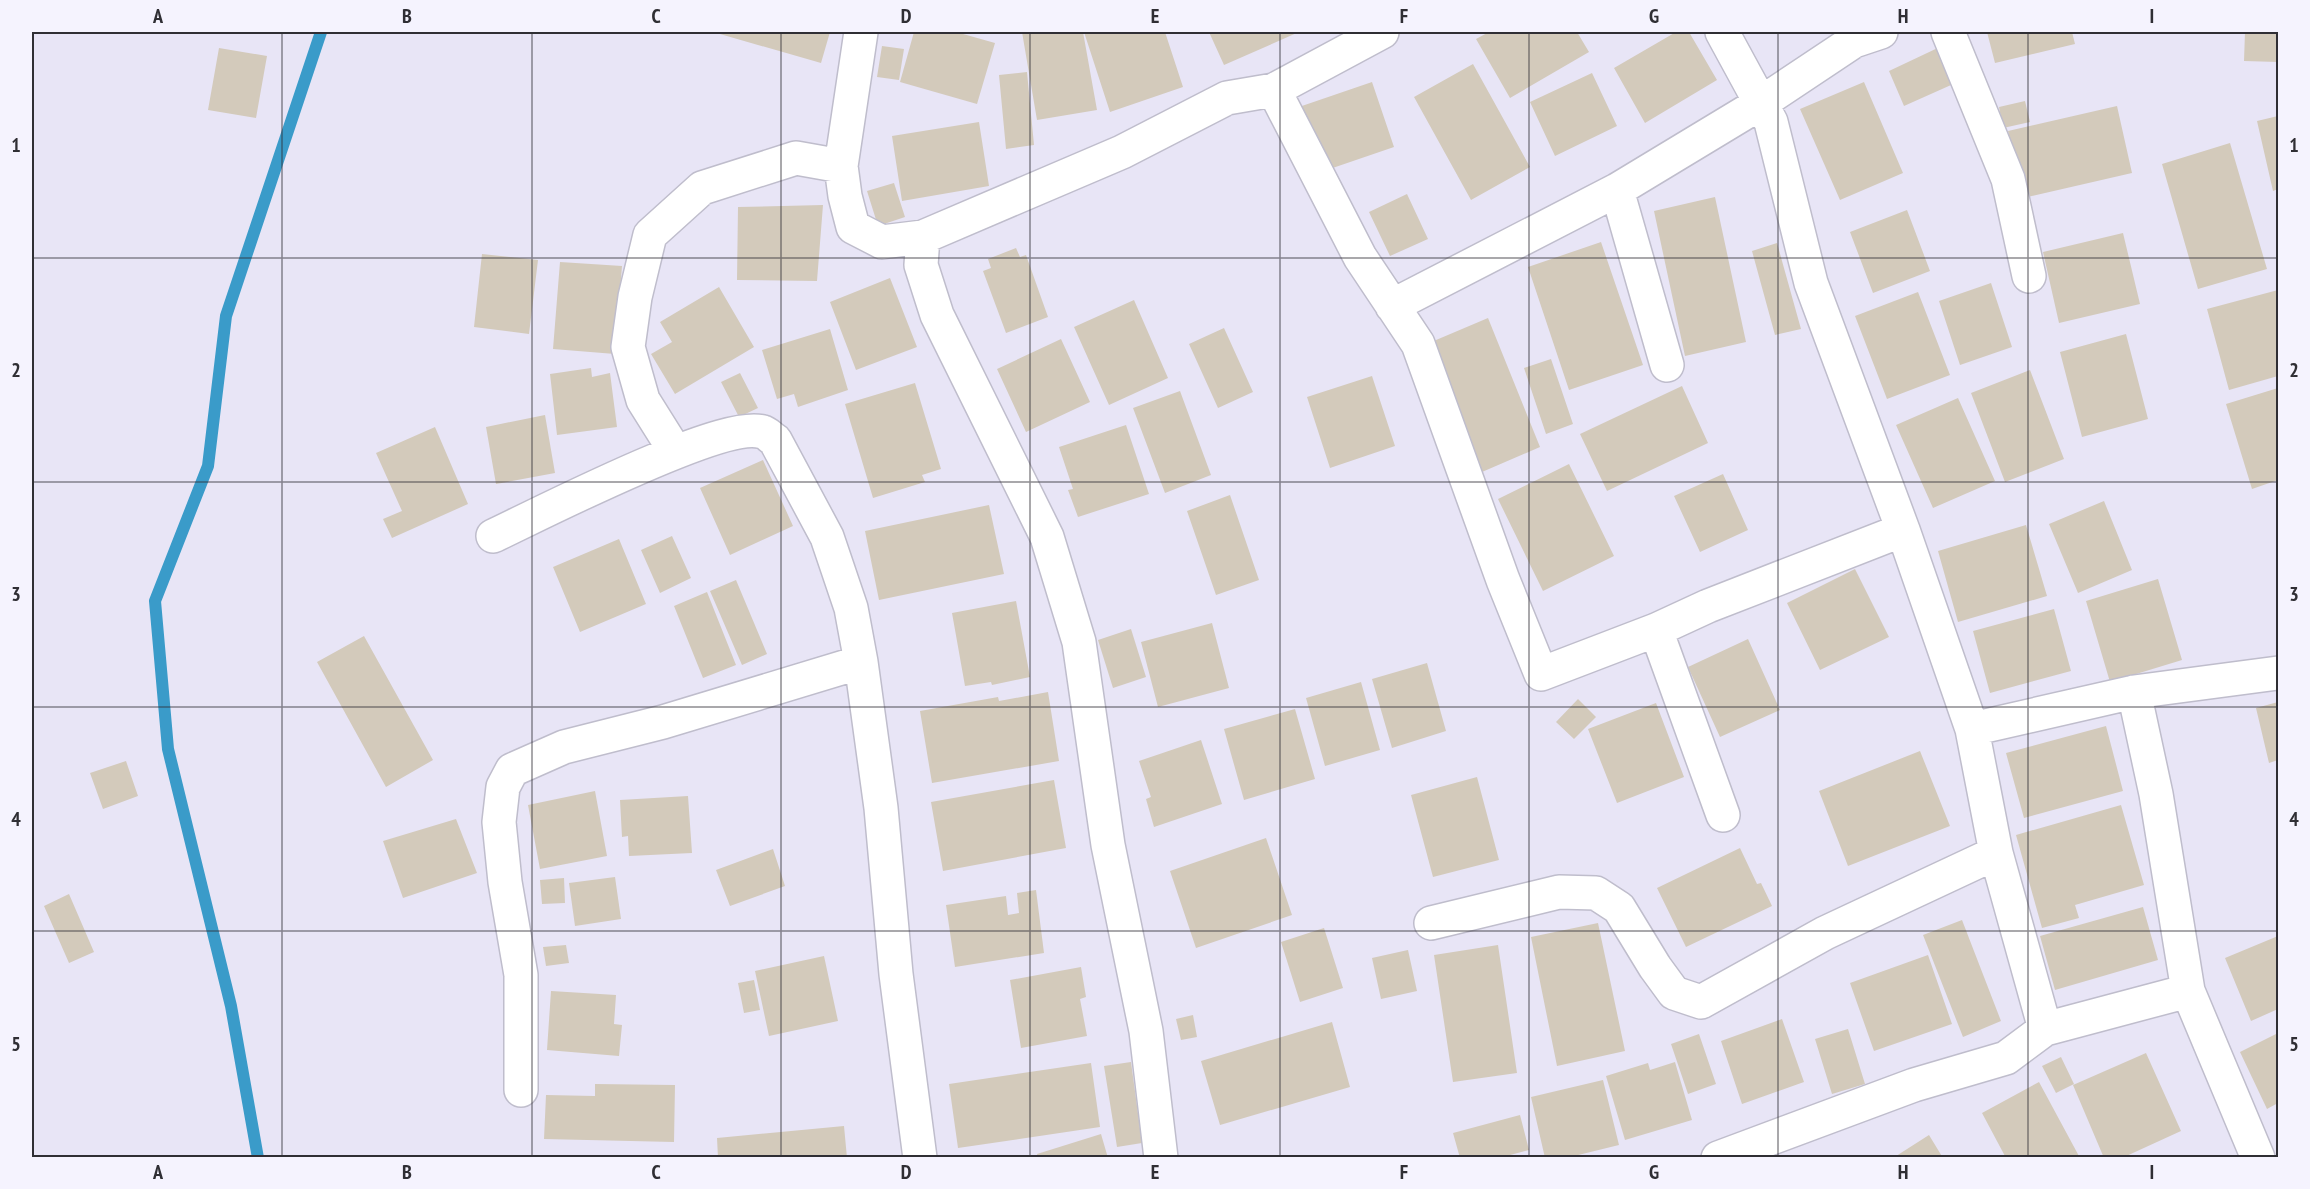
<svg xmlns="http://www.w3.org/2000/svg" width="2310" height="1189" font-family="'PT Sans Narrow',sans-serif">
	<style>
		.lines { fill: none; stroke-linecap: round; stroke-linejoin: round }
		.stream { stroke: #3a9bc9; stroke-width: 12 }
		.building { fill: #d3cabb }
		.street-casing { stroke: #bfbdcc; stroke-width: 36 }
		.street { stroke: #fff; stroke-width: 33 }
		.grid { fill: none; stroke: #2f2e34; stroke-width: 1.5; stroke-opacity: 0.55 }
		.neatline { fill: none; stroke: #2f2e34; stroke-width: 2 }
		.grid-label { font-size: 20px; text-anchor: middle; font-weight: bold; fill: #2f2e34 }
	</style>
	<rect width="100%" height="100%" fill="#e8e5f6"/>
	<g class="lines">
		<!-- stream -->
		<path class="stream" d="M258,1158L231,1006L168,749L155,601L208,466L226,316L321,32"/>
	</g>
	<!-- building -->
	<path class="building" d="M713,32H830L821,63Z
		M914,32H956L995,43L977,104L900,82Z
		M1022,32H1083L1097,110L1037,120Z
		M1084,32H1165L1183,87L1110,112Z
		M1209,32H1299L1224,65Z
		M1489,32H1577L1589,52L1510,98L1476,39Z
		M1676,32H1689L1717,80L1645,123L1614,68Z
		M1987,32H2072L2075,44L1995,63Z
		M2245,32H2278V62L2244,61Z
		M1944,45L1960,81L1904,106L1889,71Z
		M882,46L904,49L899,80L877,77Z
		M219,48L267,56L256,118L208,110Z
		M1473,64L1530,167L1471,200L1414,97Z
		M1027,72L1034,145L1006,149L999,75Z
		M1592,73L1617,126L1555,156L1530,102Z
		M1372,82L1394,147L1318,173L1296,108Z
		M1864,82L1903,173L1840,200L1800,109Z
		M2025,101L2030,122L2003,128L1999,107Z
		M2117,106L2132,173L2023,198L2008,131Z
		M2278,116V189L2273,191L2257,121Z
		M979,122L989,186L902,201L892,136Z
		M2230,143L2267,269L2198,289L2162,164Z
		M894,183L905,217L878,226L867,191Z
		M1407,194L1428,239L1390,256L1369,212Z
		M1715,197L1746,342L1685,356L1654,211Z
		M823,205L817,281L737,280L738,207Z
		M1907,210L1930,271L1873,293L1850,232Z
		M2123,233L2140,304L2059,323L2043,252Z
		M1601,242L1643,365L1569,390L1528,267Z
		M1777,243L1801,329L1775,335L1752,251Z
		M1016,248L1020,257L1026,255L1048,317L1006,333L983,271L991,268L988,259Z
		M482,254L538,260L529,334L474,327Z
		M560,262L622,266L615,354L553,349Z
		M890,278L917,347L856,370L830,302Z
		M1991,283L2012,347L1960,365L1939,301Z
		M719,287L754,347L675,394L651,354L672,342L660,322Z
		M2278,290V376L2229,390L2207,309Z
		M1918,292L1950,375L1887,399L1855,316Z
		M1134,300L1168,378L1109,405L1074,327Z
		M1488,318L1540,447L1482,472L1429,343Z
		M1224,328L1253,392L1218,408L1189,344Z
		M830,329L848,390L798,407L794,394L777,399L762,350Z
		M2126,334L2148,419L2082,437L2060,352Z
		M1061,339L1090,402L1026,432L997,369Z
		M1551,359L1573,424L1546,434L1524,368Z
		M591,368L592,377L610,373L617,427L557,435L550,374Z
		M2030,370L2064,459L2005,482L1971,393Z
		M740,373L758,408L739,417L721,382Z
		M1372,376L1395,446L1330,468L1307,397Z
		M915,383L941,469L922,475L925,482L873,498L845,404Z
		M1682,386L1708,443L1607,491L1580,434Z
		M2278,388V480L2252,489L2226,404Z
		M1180,391L1211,475L1165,493L1133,408Z
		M1958,398L1995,481L1933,508L1896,425Z
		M545,415L555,473L496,484L486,427Z
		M1126,425L1149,494L1078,517L1068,490L1073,489L1059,447Z
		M435,427L468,504L392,538L383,519L402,511L376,453Z
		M763,460L793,526L730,555L700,488Z
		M1569,464L1614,556L1543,591L1498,499Z
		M1723,474L1748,530L1700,552L1674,496Z
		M1230,495L1259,580L1216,595L1187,511Z
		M2104,501L2132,570L2078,593L2049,524Z
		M989,505L1004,574L879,600L865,531Z
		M2026,525L2047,596L1958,622L1938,551Z
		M672,536L691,578L660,593L641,550Z
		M619,539L646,604L580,632L553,567Z
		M1855,569L1889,637L1820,670L1787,603Z
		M2158,579L2182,660L2110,682L2086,601Z
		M736,580L767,654L742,665L710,591Z
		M707,592L736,665L703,678L674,606Z
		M1016,601L1030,677L992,685L991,682L965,686L952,613Z
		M2054,609L2071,671L1990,693L1973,631Z
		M1212,623L1229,688L1158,707L1141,642Z
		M1131,629L1146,677L1113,688L1098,640Z
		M364,636L433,760L386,787L317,662Z
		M1748,639L1780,710L1720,737L1688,667Z
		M1427,663L1446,731L1392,748L1372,679Z
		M1361,682L1380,750L1325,766L1306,698Z
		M1048,692L1059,761L932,783L920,711L998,697L999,701Z
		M1578,699L1596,717L1574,739L1556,722Z
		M2278,702V760L2269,763L2256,708Z
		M1656,703L1684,777L1617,803L1588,729Z
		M1295,709L1315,779L1244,800L1224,729Z
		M2106,726L2123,791L2024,818L2006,753Z
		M1201,740L1222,804L1154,827L1146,799L1151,797L1139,761Z
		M1920,751L1950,826L1848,866L1819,791Z
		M126,761L138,796L103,809L90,773Z
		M1477,777L1499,860L1433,877L1411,795Z
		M1054,780L1066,848L943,871L931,802Z
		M595,791L607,856L540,869L528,805Z
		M688,796L692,853L629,856L628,836L622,837L620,800Z
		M2121,805L2144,885L2075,905L2079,918L2042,928L2016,835Z
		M456,819L477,873L403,898L383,841Z
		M1266,838L1292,915L1196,948L1170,871Z
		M1740,848L1757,884L1761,883L1772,906L1686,947L1657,888Z
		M773,849L785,886L730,906L716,870Z
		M615,877L621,919L575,926L569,883Z
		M564,878L565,903L542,904L540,880Z
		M1036,890L1044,953L955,967L946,905L1006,896L1008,915L1019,913L1017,893Z
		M69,894L94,952L69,963L44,906Z
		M2143,907L2158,960L2055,990L2040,936Z
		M1962,920L2001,1021L1963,1037L1923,935Z
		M1598,923L1625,1051L1557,1066L1531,937Z
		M1324,928L1343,988L1300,1002L1281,942Z
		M2278,936V1009L2251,1021L2225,958Z
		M566,945L569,963L546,966L543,947Z
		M1498,945L1517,1073L1453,1082L1434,955Z
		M1408,950L1417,991L1381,999L1372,958Z
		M1928,955L1952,1024L1874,1051L1850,983Z
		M824,956L838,1021L769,1036L755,971Z
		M1081,967L1086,997L1080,999L1087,1036L1021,1048L1010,980Z
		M754,980L760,1010L744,1013L738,983Z
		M551,991L616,995L614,1024L622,1025L619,1056L547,1050Z
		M1193,1015L1197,1037L1181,1040L1176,1019Z
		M1782,1019L1804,1082L1742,1104L1721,1041Z
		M1332,1022L1350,1087L1220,1125L1201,1061Z
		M1848,1029L1865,1084L1832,1094L1815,1039Z
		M2278,1033V1103L2267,1109L2240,1052Z
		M1699,1034L1716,1084L1688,1094L1671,1044Z
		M2146,1053L2181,1131L2122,1158H2104L2073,1085Z
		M2061,1057L2074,1084L2056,1093L2042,1066Z
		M1131,1062L1142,1143L1117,1147L1104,1066Z
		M1675,1062L1692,1120L1625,1140L1606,1076L1648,1063L1650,1070Z
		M1091,1063L1100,1127L958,1148L949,1084Z
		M1603,1080L1619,1145L1566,1158H1545L1531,1097Z
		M2039,1082L2080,1158H2006L1982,1113Z
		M595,1084L675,1085L674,1142L544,1139L546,1095L595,1096Z
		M1520,1115L1529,1150L1499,1158H1460L1453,1133Z
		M844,1126L847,1158H718L717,1138Z
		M1101,1134L1108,1158H1038L1037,1154Z
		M1929,1135L1943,1158H1893Z"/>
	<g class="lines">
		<!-- street casing -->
		<g class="street-casing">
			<path id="street" d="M861,32L841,166L845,196L853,227L882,242L923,237L1122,152L1227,98L1274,90L1382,32
				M1722,32L1771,122L1811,283L1903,530L1972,729L1996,853L2045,1029
				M1948,32L2008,179L2029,276
				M1274,90L1360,257L1418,344L1503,580L1541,674L1656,630L1708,606L1903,530
				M1617,190L1667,365
				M923,237L921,265L937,315L1047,537L1079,642L1108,845L1146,1031L1161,1158
				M1392,306L1617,190L1761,103L1854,41L1881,32
				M675,451L643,400L628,347L635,297L650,235L702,188L796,158L841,166
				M493,536C538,515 723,419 763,432C767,433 771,438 775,440L827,537L851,608L861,662L881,808L896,974L920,1158
				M1656,630L1723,815
				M2134,692L2156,794L2188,991L2258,1158
				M1972,729L2134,692L2278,673
				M1431,923L1559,892L1596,893L1619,908L1655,967L1674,993L1701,1002L1825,933L1996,853
				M521,1090V975L505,882L499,822L503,787L512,770L564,747L663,722L861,662
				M1718,1158L1914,1085L2006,1058L2045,1029L2188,991"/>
		</g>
		<!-- street -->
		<use href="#street" class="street"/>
	</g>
	<!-- grid -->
	<path class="grid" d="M282,32V1158M532,32V1158M781,32V1158M1030,32V1158M1280,32V1158M1529,32V1158M1778,32V1158M2028,32V1158M32,258H2278M32,482H2278M32,707H2278M32,931H2278"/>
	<!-- border -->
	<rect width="2310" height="1189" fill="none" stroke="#f5f3fe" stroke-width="66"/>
	<rect x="33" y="33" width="2244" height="1123" class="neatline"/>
	<g class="grid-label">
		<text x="158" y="23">A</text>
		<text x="407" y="23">B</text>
		<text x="656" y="23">C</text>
		<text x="906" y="23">D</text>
		<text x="1155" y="23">E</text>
		<text x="1404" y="23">F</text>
		<text x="1654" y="23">G</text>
		<text x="1903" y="23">H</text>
		<text x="2152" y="23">I</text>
		<text x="16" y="152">1</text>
		<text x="2294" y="152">1</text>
		<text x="16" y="377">2</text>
		<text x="2294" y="377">2</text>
		<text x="16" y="601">3</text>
		<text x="2294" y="601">3</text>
		<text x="16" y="826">4</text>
		<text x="2294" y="826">4</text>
		<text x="16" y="1051">5</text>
		<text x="2294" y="1051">5</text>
		<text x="158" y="1179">A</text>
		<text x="407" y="1179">B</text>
		<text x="656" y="1179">C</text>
		<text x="906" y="1179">D</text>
		<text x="1155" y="1179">E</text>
		<text x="1404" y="1179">F</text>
		<text x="1654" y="1179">G</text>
		<text x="1903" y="1179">H</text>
		<text x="2152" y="1179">I</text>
	</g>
</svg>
